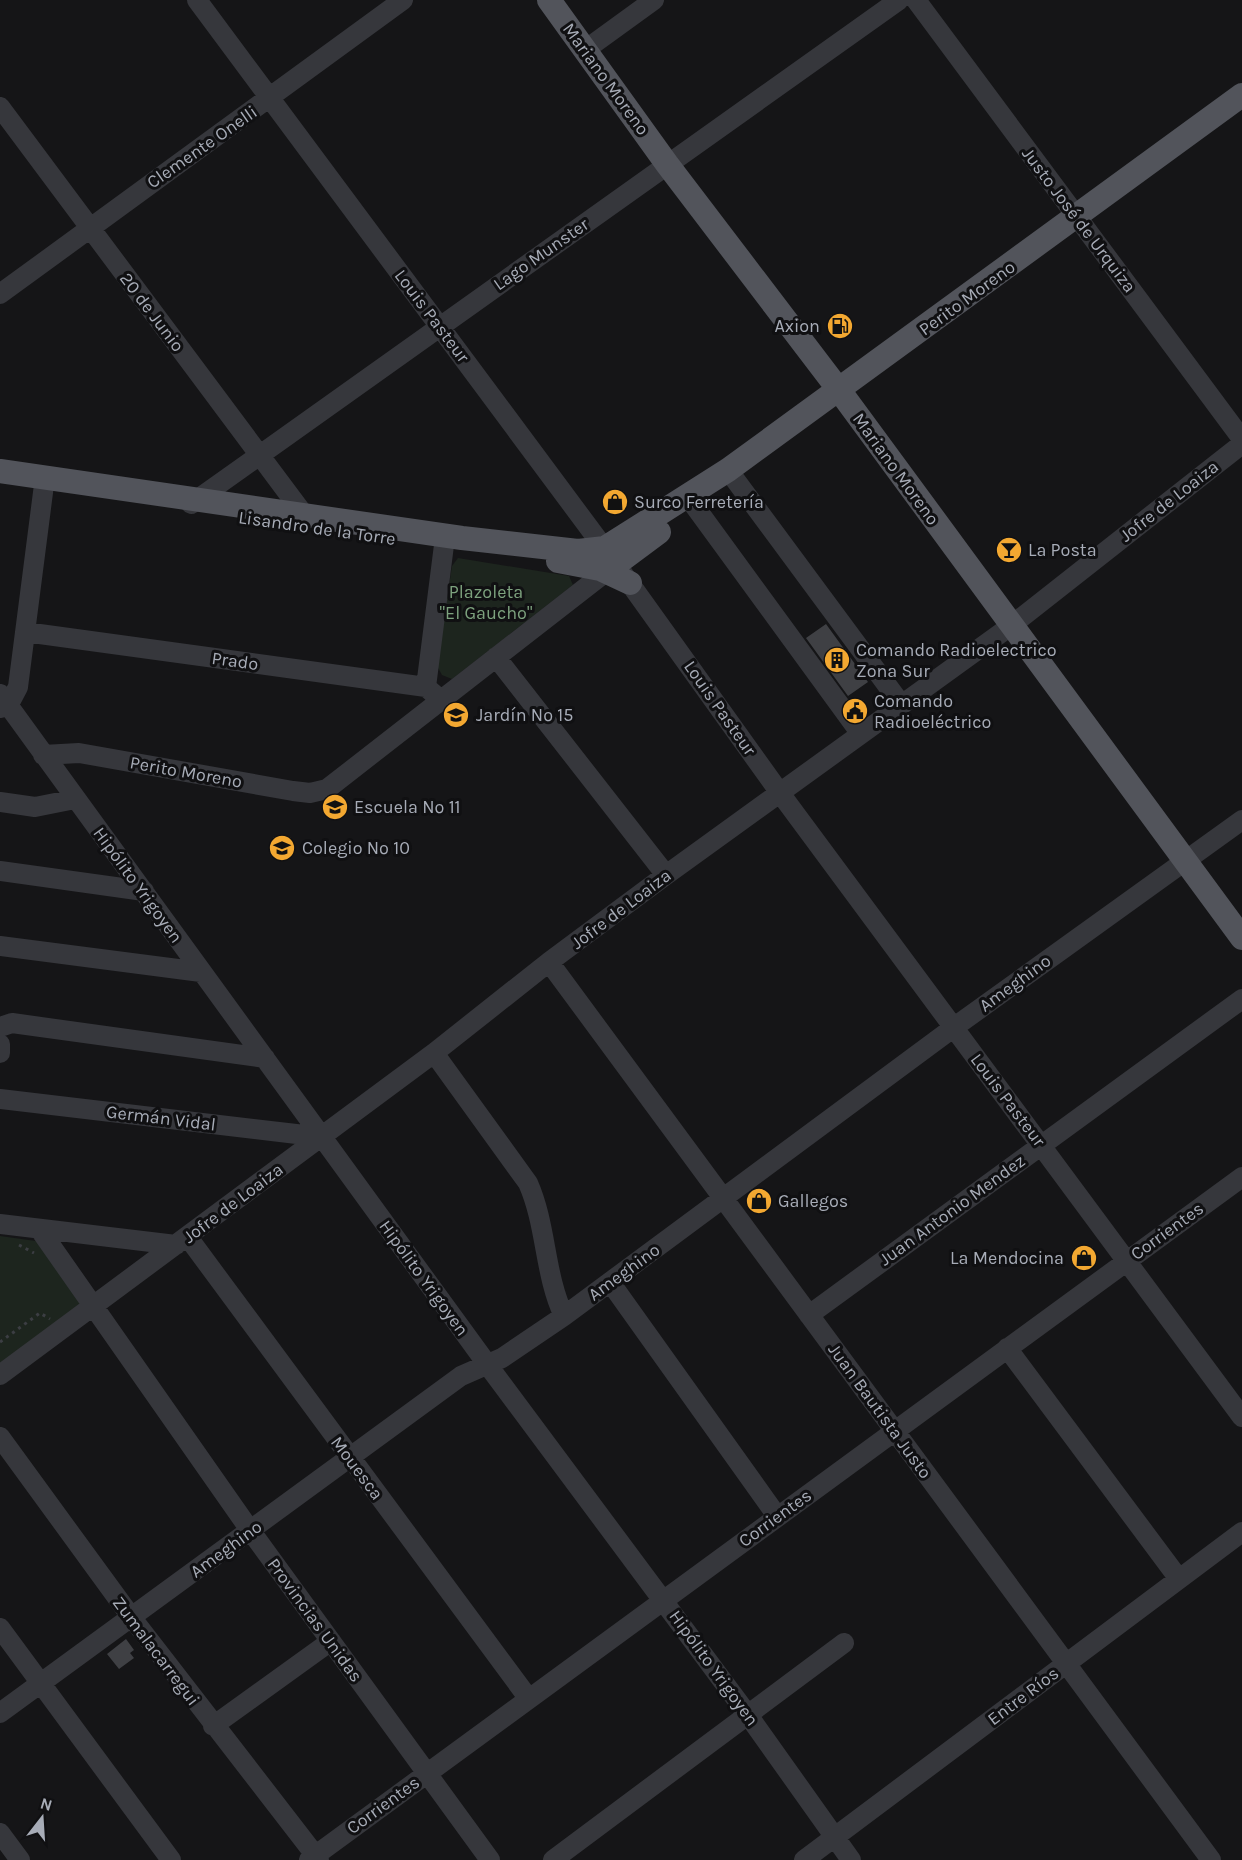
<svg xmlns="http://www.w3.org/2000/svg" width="1242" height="1860" font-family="Karla,sans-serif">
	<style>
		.green { fill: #1d251e }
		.building { fill: #3f4044 }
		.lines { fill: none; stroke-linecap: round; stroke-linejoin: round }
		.path { stroke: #3c3e43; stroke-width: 3; stroke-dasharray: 3 4.5; stroke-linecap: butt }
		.minor { stroke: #36373c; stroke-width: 20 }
		.major { stroke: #52545b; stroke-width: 24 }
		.labels { text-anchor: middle; stroke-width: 6; stroke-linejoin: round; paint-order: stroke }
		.street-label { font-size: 18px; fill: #a7acb7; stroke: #101012 }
		.poi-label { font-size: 18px; fill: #a7acb7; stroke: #101012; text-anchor: start }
		.park-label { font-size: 18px; fill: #7da27e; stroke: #101012 }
	</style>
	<rect width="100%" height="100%" fill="#151517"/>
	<!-- green -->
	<path class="green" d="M458,558L569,576L573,585L452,679L442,675L437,666L452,566Z
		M0,1236L43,1242L84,1305L0,1367Z"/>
	<!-- building -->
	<path class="building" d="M826,624L868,682L848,696L806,638Z
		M126,1639L134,1650L130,1653L134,1658L119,1669L107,1654Z"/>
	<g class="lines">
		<!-- path -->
		<path class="path" d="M19,1245L34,1253
			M0,1342L40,1313L50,1319"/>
		<!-- minor -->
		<path class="minor" d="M197,0L616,564L780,793L1242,1417
			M916,0L1242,439
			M585,50L654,0
			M0,107L305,516
			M0,294L403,0
			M728,470L901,704
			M688,497L861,734
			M191,504L899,0
			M25,632L426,687L441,700
			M496,657L666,875
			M426,687L444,545
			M0,694L487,1364L748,1715L851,1860
			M0,708L8,706L18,687L45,477
			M43,755L79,753L293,791L310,793L327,789L616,564
			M0,802L35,807L75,799
			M0,871L144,891
			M0,946L201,972
			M549,962L1211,1860
			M0,1027L12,1023L265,1058
			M0,1044V1053
			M434,1053L528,1183C547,1226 544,1274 564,1316
			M0,1099L322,1137
			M0,1224L176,1245
			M40,1230L250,1530L490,1860
			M187,1236L529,1699
			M610,1282L777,1516
			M809,1315L1242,999
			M1007,1348L1179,1579
			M0,1375L434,1053L549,962L666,875L1012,625L1242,444
			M0,1437L132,1618L319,1860
			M0,1628L171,1860
			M0,1713L461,1376L502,1358L564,1316L953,1028L1242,820
			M213,1726L331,1641
			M0,1833L20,1860
			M309,1860L1242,1177
			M553,1860L844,1643
			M804,1860L1242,1532"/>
		<!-- major -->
		<path class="major" d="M549,0L667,164L839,390L1242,938
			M0,471L462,538L578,551L605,548L728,470L1242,95
			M558,561L600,569L630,583
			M616,564L659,532"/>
	</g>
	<!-- icons -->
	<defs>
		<g id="fuel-disc" transform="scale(1.35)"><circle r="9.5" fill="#f3a831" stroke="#101012"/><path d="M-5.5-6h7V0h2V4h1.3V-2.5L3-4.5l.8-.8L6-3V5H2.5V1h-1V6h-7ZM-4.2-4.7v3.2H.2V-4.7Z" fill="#111"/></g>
		<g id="shop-disc" transform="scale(1.35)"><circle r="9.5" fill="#f3a831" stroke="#101012"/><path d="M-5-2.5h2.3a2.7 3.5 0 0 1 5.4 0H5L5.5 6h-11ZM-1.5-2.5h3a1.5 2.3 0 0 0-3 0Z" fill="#111"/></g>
		<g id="bar-disc" transform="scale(1.35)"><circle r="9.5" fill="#f3a831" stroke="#101012"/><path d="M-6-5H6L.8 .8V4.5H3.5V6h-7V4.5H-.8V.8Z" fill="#111"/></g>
		<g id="building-disc" transform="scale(1.35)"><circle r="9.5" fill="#f3a831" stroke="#101012"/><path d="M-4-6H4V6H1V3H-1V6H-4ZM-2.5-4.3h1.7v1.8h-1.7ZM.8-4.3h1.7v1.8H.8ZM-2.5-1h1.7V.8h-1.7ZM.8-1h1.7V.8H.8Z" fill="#111"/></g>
		<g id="civic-disc" transform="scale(1.35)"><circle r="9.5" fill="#f3a831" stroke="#101012"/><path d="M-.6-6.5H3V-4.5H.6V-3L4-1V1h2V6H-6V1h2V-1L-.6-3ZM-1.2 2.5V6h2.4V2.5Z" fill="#111"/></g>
		<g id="school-disc" transform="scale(1.35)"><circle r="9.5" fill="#f3a831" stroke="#101012"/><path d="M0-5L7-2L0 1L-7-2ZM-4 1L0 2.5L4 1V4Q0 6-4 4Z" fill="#111"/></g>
	</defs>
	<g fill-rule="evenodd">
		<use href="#fuel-disc" x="840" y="326"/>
		<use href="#shop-disc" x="615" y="502"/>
		<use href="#bar-disc" x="1009" y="550"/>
		<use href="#building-disc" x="837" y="660"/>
		<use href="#civic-disc" x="855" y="711"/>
		<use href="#school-disc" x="456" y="715"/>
		<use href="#school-disc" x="335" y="807"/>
		<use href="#school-disc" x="282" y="848"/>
		<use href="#shop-disc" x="759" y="1201"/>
		<use href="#shop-disc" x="1084" y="1258"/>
	</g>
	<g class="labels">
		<!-- street labels -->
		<g class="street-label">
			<text transform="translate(606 79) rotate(54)" y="6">Mariano Moreno</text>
			<text transform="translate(202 147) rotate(-35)" y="6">Clemente Onelli</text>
			<text transform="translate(1079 220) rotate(53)" y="6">Justo José de Urquiza</text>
			<text transform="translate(541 254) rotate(-35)" y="6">Lago Munster</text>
			<text transform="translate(967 298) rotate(-36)" y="6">Perito Moreno</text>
			<text transform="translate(152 312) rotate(53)" y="6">20 de Junio</text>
			<text transform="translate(432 316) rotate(53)" y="6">Louis Pasteur</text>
			<text transform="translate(896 469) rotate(54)" y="6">Mariano Moreno</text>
			<text transform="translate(1169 501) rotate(-38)" y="6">Jofre de Loaiza</text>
			<text transform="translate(317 528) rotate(8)" y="6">Lisandro de la Torre</text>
			<text transform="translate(235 661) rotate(8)" y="6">Prado</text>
			<text transform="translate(720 708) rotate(55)" y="6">Louis Pasteur</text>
			<text transform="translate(186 772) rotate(10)" y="6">Perito Moreno</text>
			<text transform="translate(138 885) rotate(54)" y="6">Hipólito Yrigoyen</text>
			<text transform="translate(621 909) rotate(-37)" y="6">Jofre de Loaiza</text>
			<text transform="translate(1015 983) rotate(-36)" y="6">Ameghino</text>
			<text transform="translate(1008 1100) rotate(53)" y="6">Louis Pasteur</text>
			<text transform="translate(161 1118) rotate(7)" y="6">Germán Vidal</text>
			<text transform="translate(233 1203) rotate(-37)" y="6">Jofre de Loaiza</text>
			<text transform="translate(952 1210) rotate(-36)" y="6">Juan Antonio Mendez</text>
			<text transform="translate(1167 1231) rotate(-36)" y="6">Corrientes</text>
			<text transform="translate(624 1272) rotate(-36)" y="6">Ameghino</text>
			<text transform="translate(424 1278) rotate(54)" y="6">Hipólito Yrigoyen</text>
			<text transform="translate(880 1411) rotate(54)" y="6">Juan Bautista Justo</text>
			<text transform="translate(357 1468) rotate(53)" y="6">Mouesca</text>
			<text transform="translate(775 1518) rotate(-36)" y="6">Corrientes</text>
			<text transform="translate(226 1549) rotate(-36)" y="6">Ameghino</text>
			<text transform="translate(315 1620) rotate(54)" y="6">Provincias Unidas</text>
			<text transform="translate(156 1651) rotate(53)" y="6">Zumalacarregui</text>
			<text transform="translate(714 1668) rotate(54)" y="6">Hipólito Yrigoyen</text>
			<text transform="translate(1023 1696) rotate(-37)" y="6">Entre Ríos</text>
			<text transform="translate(383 1805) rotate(-36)" y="6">Corrientes</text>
		</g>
		<!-- poi labels -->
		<g class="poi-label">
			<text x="820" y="332" text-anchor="end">Axion</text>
			<text x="634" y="508">Surco Ferretería</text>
			<text x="1028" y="556">La Posta</text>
			<text x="856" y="656">Comando Radioelectrico<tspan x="856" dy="21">Zona Sur</tspan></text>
			<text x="874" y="707">Comando<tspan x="874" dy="21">Radioeléctrico</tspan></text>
			<text x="476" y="721">Jardín Nº 15</text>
			<text x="354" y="813">Escuela Nº 11</text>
			<text x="302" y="854">Colegio Nº 10</text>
			<text x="778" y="1207">Gallegos</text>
			<text x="1064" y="1264" text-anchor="end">La Mendocina</text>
		</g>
		<!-- park labels -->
		<g class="park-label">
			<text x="486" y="598">Plazoleta<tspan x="486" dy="21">"El Gaucho"</tspan></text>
		</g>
	</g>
	<!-- north arrow -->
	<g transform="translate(42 1818) rotate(17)" stroke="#101012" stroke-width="4.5" paint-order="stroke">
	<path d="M0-4.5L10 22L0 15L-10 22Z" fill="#a7acb7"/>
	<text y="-9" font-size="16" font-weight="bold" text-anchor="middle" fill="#a7acb7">N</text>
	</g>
</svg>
